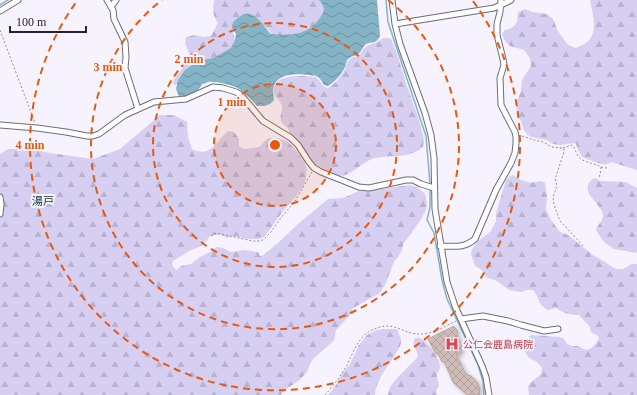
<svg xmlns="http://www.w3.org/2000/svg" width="637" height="395" font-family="'Times New Roman','Noto Sans JP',serif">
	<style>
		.forest { fill: url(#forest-firs) }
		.water { fill: url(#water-waves) }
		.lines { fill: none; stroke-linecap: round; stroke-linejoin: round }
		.stream { stroke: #86b4c7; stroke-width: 1.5 }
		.building { fill: url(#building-cross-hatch); stroke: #b9a5a0; filter: url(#shadow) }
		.minor-casing { stroke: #6f6b7b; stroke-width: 7 }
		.path { stroke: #918f98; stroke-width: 1; stroke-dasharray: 2 2; stroke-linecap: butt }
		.minor { stroke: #fff; stroke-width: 5 }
		.ring { fill: none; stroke: #e8590c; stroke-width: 2; stroke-dasharray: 7 5 }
		.labels { text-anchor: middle; stroke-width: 4; stroke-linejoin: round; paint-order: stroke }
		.health-label { font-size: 10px; fill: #be3a42; stroke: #f6f3ff; text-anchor: start }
		.neighbourhood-label { font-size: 11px; fill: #11332f; stroke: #f6f3ff }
		.centre { fill: #e8590c; stroke: #f6f3ff; stroke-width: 2 }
		.ring-label { font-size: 12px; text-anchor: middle; font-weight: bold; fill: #e8590c; stroke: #f6f3ff; stroke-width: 4; stroke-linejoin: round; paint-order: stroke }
	</style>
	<defs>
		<pattern id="forest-firs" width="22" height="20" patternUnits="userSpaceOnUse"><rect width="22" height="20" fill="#d6cff2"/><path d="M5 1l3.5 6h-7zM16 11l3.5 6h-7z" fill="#b8b1d0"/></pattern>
		<pattern id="water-waves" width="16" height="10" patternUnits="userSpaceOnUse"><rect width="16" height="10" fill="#86b4c7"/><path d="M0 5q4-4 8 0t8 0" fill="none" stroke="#6d92a2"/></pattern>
		<pattern id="building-cross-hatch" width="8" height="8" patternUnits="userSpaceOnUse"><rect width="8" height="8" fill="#d1bcb7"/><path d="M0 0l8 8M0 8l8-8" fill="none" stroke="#b3a19d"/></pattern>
		<filter id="shadow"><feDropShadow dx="2" dy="2" stdDeviation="2" flood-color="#0004"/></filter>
	</defs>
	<rect width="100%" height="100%" fill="#f6f3ff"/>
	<!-- forest -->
	<path class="forest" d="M214,0H322L325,12L311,30L300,35L274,36L267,28L256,20L234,24L233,33L236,43L231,50L174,86L173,81L182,69L190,56L185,43L186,37L195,35L203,37L211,36L218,23C212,14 213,11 214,0Z
		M590,0H637V170L611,162L605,165L595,162L582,157L578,150L576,144L574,143L560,145L553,144L546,140L532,137L528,135L524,130L516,107L517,101L521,91L522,80L531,66L530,58L524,50L510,46L505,41L502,34L505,30C516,28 518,23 518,12L525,9L532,12L547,14L553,19L558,31L568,45L576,48C601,39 594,21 590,0Z
		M383,38H388L391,39L397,54L407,86L419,120L424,140L423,147C420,149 418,151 415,152C403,158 388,155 375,158C363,161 355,173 342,176C338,176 334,175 330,173C325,171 318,169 314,165C303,155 303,142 289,134C289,125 284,127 281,121C279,116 283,111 282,106C281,100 275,99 274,92C272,72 305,76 316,77C320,81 323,87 328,88C336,83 341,77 345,69C346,66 347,62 349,60C351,57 355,57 358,56C362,54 362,49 366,47C369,44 371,45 375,43C378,42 380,40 383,38Z
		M160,115H174L187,122L188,137L192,149C211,158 215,142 228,131L234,132L239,139V146L244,149L259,147L268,138H279L283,140L287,141L295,149L303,160L307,169L305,183L297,195L283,211L265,236L260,239H248L235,236L227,238L220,235H213L209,237L207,240L201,246L189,251L173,261L172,264L174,268L177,270L181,266L191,264L200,257L212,251L216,247L223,248L231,252L245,250L258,252L260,256H262L279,242L298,224L328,199L343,198L359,191L375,190L409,185L417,187L425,194L427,203L426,210L420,221L403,244L402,251L394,262L385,285L380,293L353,308L349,316L336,330L334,340L331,343L314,358L311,362L307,372L300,380L286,389L282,393L281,395H0V154L8,149H29L50,153L93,159L120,149Z
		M512,175C516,176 518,178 521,180C527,183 535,183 541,181L545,183L547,196L546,209L551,220L560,232L568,235L593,255L616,269H623L632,264H637V395H529L528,387L529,384L541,374L542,368L538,363L528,357L524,350V343L531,335L560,337L564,339L567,344L572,346H578L586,350C592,349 595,345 599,339L598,336C594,333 590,334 590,327L579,315C570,315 563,313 556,308L548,310C536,303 541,299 533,290H527L521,292L509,290L497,281L486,277L482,270L475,266L471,254L472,249L477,242L491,231L496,221V213L506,180Z
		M595,178L600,181L626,182L637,188V253L614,249L604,242L596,230C597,225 603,221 603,216C604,205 574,189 595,178Z
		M384,329H397L401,339V344C394,359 376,378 375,395H328L336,385L342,374L350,364L359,345L367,335L377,330Z
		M415,338C418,338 419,337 421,339C428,342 440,360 440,367C440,370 437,372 437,376C437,382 442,384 436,390L437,395H388C387,384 411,366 418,356C417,348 411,347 415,338Z"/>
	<!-- water -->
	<path class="water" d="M319,0H377L380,36C375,46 371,40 365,45C362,48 361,53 357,55C354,56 351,56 348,59C346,61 346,65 345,67C341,75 335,82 328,86L324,85C322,82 320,77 316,76C314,75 312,76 310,75C298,74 281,72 274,85C272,90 274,95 274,100C270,106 264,106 257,106C252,100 246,94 239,89C234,85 214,81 208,82C206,83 204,84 202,84C198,93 188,97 179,97L176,89L178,80L185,70L198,61L213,58L231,48L235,40L236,34L232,28L233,22C236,19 240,16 244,14C255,10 264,27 271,34C284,35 299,36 310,28C314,26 316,22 319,19C325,11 326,8 319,0Z"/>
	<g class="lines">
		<!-- stream -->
		<path class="stream" d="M386,0L388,22L426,136L430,184V207L427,220L434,233L442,280L447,299L478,365L483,382L484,395
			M0,5L8,0"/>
	</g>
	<!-- building -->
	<path class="building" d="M454,326L458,332L456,333L463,347L460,349L462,352L456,355L466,374L471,376L477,382L479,386L480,395H467L453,382L444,361L442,362L438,353L436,354L428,339Z"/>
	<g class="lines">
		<!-- minor casing -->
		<g class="minor-casing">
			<path id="minor" d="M107,0L113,10L114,19L125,42L126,57L125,68L138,109
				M392,0L395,24L400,44L425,113L431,135L434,158L435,209L447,282L455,306L482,366L486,377L489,395
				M111,7L116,0
				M0,11L18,0
				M395,24L494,8L501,5L511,0
				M0,125L37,128L66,132L87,136H93L99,134L125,115L154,102L186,99L213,87L223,88L236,92L241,95L263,121L291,138L298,145L309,162L314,168L321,172L359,187L369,188L406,180H413L421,184L434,188
				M0,197L1,204L0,214
				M440,246C454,246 463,249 475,239L496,190L511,163L515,153L516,144V137L515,132L501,105L500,78L504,65L503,59L497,35V24L500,12L501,0
				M461,319L483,316L508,321L521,325L544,331L558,329"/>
		</g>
		<!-- path -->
		<path class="path" d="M0,30L35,123
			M522,136L534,140L543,142L552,147L562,148L564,149V152L555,179L557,186L553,197L554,205L560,221L575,237L584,247
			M563,148L572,145C576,148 575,153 579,157C584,163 594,163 601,167V170L599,178
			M601,167L607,168
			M211,236L216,233L253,241H258L263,240L271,232L280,219L295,201L312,172
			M325,395C333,386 341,376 347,365C352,356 355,344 364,336C367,332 372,330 377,328C395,321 404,335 421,334C434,334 445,326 456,321"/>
		<!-- minor -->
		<use href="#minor" class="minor"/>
	</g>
	<!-- distance rings -->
	<circle cx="275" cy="145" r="61" fill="#e8590c" fill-opacity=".12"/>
	<g class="ring">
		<circle cx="275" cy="145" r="61"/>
		<circle cx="275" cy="145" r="122"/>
		<path d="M388 0A184 184 0 1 1 162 0"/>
		<path d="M473 1A245 245 0 1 1 77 1"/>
	</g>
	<!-- icons -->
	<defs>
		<g id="hospital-bare" transform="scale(1.08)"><path d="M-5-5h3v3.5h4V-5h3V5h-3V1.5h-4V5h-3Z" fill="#e0444e" stroke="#f6f3ff" stroke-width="2.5" paint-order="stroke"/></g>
	</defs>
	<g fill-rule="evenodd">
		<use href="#hospital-bare" x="452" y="344"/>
	</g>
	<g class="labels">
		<!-- health labels -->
		<g class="health-label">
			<text x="463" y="348">公仁会鹿島病院</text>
		</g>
		<!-- neighbourhood labels -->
		<g class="neighbourhood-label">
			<text x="43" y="205">湯戸</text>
		</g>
	</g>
	<circle cx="275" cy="145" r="6" class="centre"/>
	<g class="ring-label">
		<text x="189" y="63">2 min</text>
		<text x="108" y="71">3 min</text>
		<text x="232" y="106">1 min</text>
		<text x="30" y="149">4 min</text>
	</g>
	<!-- scale -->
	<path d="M10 26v6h76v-6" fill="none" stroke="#242329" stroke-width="2"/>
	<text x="16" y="26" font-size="12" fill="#242329" stroke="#f6f3ff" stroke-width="3" paint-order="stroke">100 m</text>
</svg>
